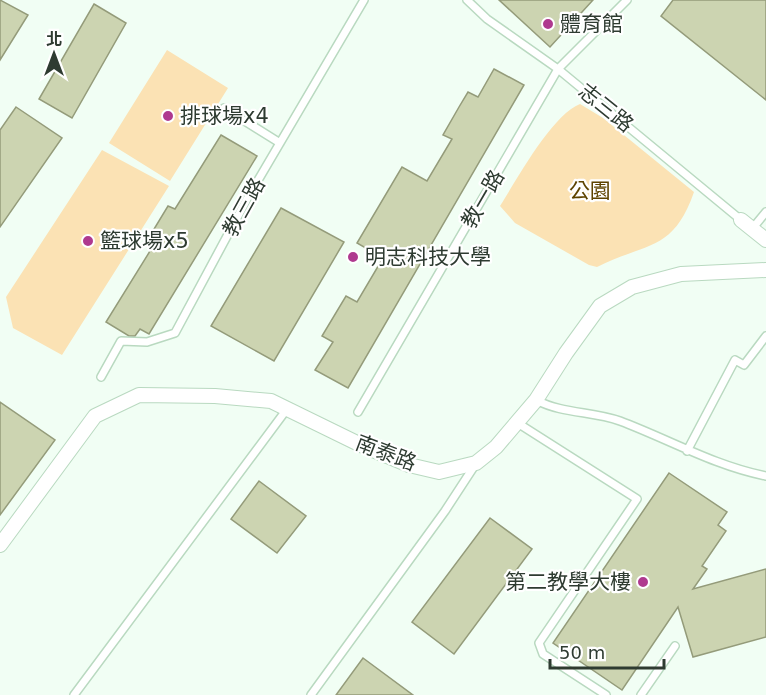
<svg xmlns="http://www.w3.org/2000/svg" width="766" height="695" font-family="'DejaVu Sans','Noto Sans TC',sans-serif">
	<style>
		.green { fill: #fbe2b4 }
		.building { fill: #ccd4b1; stroke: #949b7a; stroke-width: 1.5 }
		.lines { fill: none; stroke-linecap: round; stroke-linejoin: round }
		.lane-casing { stroke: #b9d9c0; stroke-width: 10 }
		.street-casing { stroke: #b9d9c0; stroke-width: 16 }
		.lane { stroke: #fff; stroke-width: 7 }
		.street { stroke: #fff; stroke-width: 14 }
		.poi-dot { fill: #af398f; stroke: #fff; stroke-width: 2 }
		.labels { text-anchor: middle; stroke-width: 4.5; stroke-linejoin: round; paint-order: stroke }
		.poi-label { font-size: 21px; fill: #2e3b31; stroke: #fff; text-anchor: start }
		.street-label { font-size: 21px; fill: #2e3b31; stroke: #fff }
		.park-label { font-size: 21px; fill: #5e4401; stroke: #fff }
	</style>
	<rect width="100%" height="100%" fill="#f1fef4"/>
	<!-- green -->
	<path class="green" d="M167,50L228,88L170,181L109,143Z
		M580,104L603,118L694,192C673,252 647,242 597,267L589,265L515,223L500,206C517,179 552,115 580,104Z
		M102,150L169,186L62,355L13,328L6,297Z"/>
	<!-- building -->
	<path class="building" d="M0,0L28,15L0,60Z
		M499,0H593L550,47Z
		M673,0H766V100L661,16Z
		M94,4L126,23L72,118L39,99Z
		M494,69L524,85L348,388L315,370L333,342L322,336L346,296L357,302L383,258L357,243L402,167L427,181L452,139L443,135L459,107L468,92L478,97Z
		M16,107L62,138L0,227V130Z
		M221,135L257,156L149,334L140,329L135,336H129L106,322L155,243L148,239L168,206L175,209Z
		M281,208L344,242L274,361L211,326Z
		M0,402L55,440L0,515Z
		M669,473L727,512L718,525L726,531L702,566L707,569L693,589L766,569V637L693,657L678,607L622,690L553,643Z
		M259,481L306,516L277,553L231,519Z
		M490,518L532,549L454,654L412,622Z
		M363,658L413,695H336Z"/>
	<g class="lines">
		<!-- lane casing -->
		<g class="lane-casing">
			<path id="lane" d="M467,0L487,19L558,69L741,220
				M224,108L280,143
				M752,229L766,212
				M101,377L121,341L147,342L175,333L247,199L364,0
				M536,400C563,414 592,411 620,421C668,439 715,466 766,476
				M358,412L558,69L627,0
				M516,422L637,499L539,643L543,654L606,695
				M687,451L735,360L744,365L766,336
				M74,695L287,409
				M311,695L445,511L475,465
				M641,695L675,646"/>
		</g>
		<!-- street casing -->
		<g class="street-casing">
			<path id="street" d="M741,220L766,240
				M0,545L95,416L139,395L215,396L271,401L361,445L409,465L439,472L476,463L496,447L536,400L566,353L600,306L632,287L681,274L766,270"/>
		</g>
		<!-- lane -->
		<use href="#lane" class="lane"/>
		<!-- street -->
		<use href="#street" class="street"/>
	</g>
	<!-- markers -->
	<g class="poi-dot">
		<circle cx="548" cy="24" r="6"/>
		<circle cx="168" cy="116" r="6"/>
		<circle cx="88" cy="241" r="6"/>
		<circle cx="353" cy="257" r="6"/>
		<circle cx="643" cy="582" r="6"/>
	</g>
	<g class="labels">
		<!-- poi labels -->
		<g class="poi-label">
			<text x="560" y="31">體育館</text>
			<text x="180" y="123">排球場x4</text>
			<text x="100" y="248">籃球場x5</text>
			<text x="365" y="264">明志科技大學</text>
			<text x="631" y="589" text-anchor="end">第二教學大樓</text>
		</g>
		<!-- street labels -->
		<g class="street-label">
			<text transform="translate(606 108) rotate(39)" y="7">志三路</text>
			<text transform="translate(483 199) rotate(-60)" y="7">教一路</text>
			<text transform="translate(244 207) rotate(-61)" y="7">教三路</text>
			<text transform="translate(386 453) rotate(21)" y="7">南泰路</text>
		</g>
		<!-- park labels -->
		<g class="park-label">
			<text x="590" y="198">公園</text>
		</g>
	</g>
	<!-- north arrow -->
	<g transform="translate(54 54)" stroke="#ffffff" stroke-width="4.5" paint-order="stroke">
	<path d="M0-4.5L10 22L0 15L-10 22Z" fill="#2e3b31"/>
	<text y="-9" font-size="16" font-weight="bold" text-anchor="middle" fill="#2e3b31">北</text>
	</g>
	<!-- scale -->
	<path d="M550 659v9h114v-9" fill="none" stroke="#2e3b31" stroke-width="3"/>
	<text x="559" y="659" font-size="18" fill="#2e3b31" stroke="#ffffff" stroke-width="4.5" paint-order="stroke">50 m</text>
</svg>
